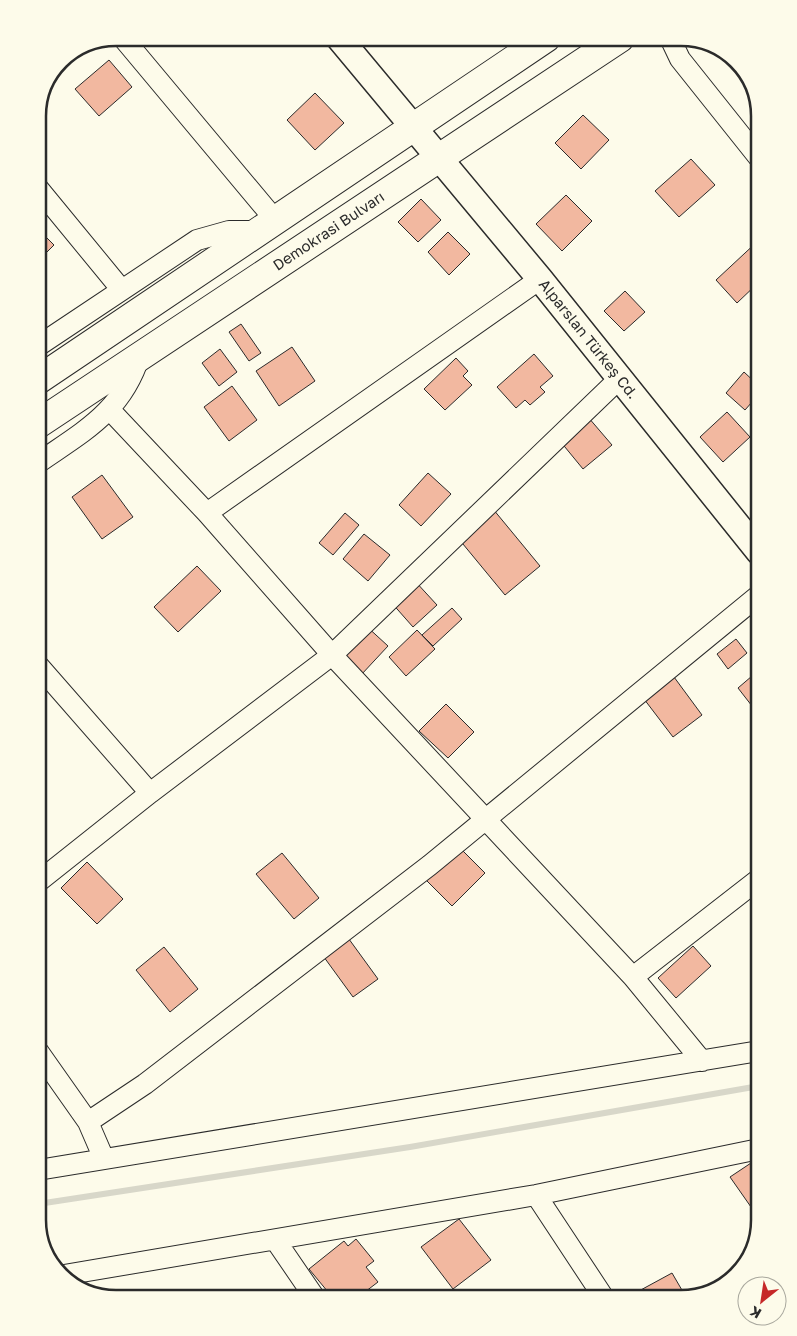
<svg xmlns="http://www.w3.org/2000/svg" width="797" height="1336" font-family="'Golos Text',sans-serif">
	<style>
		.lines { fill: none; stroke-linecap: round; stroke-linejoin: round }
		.stream { stroke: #d8d7c9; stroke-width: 6 }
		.building { fill: #f2b8a0; stroke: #2b2b2b }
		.minor-casing { stroke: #2b2b2b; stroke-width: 22 }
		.tertiary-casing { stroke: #2b2b2b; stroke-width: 28 }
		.trunk-casing { stroke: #2b2b2b; stroke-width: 30 }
		.minor { stroke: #fdfbea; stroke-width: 20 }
		.tertiary { stroke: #fdfbea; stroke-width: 25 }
		.trunk { stroke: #fdfbea; stroke-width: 28 }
		.labels { text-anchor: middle; stroke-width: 4; stroke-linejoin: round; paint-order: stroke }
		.street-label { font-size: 15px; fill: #2b2b2b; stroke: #fdfbea }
		.rim { fill: none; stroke: #2b2b2b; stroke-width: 2.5 }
	</style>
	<rect width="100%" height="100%" fill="#fdfbea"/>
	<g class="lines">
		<!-- stream -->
		<path class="stream" d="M38,1204L410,1147L759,1086"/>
	</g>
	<!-- building -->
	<path class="building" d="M109,60L132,87L99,116L75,89Z
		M315,93L344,123L315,150L287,120Z
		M583,115L609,140L581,169L555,143Z
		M691,159L715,185L679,217L655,191Z
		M566,195L592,221L562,251L536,224Z
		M421,199L441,220L418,242L398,222Z
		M38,229L54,245L38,261Z
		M448,232L470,254L449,275L428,252Z
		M759,240V282L737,303L716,280Z
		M625,291L645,312L624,331L604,311Z
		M241,324L261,353L249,361L229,332Z
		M292,347L315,381L279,406L256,371Z
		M220,349L237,372L219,386L202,363Z
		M534,354L553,376L540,387L545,392L530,405L525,400L516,408L497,387Z
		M456,358L468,371L463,376L472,385L445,410L424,389Z
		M744,372L759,386V394L745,410L726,393Z
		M232,386L257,420L229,441L204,407Z
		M727,412L750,437L723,462L700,437Z
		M588,417L612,445L583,469L560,441Z
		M428,473L451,494L421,526L399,505Z
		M102,475L133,517L102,539L72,497Z
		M493,509L540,566L505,595L458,538Z
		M345,513L359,525L333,555L319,543Z
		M364,534L390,555L368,581L343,559Z
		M197,566L221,591L178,632L154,607Z
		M414,580L437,605L413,627L390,601Z
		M452,608L462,619L433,646L422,635Z
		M364,624L388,646L361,675L337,653Z
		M417,630L435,649L406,676L389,657Z
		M736,639L747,653L728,669L717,654Z
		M759,670V715L738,688Z
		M674,677L702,715L673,737L644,699Z
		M446,704L474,732L448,758L419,731Z
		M458,846L485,873L452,906L425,879Z
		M282,853L319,898L294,919L256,874Z
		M87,862L123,899L97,924L61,888Z
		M346,935L378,979L353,997L321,953Z
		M693,946L711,966L676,998L658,978Z
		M164,947L198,989L170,1012L136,970Z
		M754,1161L759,1169V1201L751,1207L730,1177Z
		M759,1201V1220L751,1207Z
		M459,1219L491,1260L453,1289L421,1247Z
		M356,1239L374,1261L366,1267L378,1282L357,1298H333L309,1269L344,1241L348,1246Z
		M672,1273L686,1297L626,1298Z"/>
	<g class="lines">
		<!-- minor casing -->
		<g class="minor-casing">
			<path id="minor" d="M123,38L276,221
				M670,38L680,59L759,158
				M38,188L121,289
				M540,279L207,513L332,655L633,977L702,1061
				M38,346L197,240L229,231H262
				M110,410L207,513
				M38,463C84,431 122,412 140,355
				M38,665L150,793
				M38,882L150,793L332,655L620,378
				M633,977L759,879
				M38,1051L88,1122L104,1159
				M88,1122L145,1084L430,865L759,595
				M38,1170L759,1051
				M536,1195L604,1298
				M276,1241L315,1298
				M64,1275L536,1195L759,1149"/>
		</g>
		<!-- tertiary casing -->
		<g class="tertiary-casing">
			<g id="tertiary">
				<path id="s1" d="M339,38L540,279L759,552"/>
			</g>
		</g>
		<!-- trunk casing -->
		<g class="trunk-casing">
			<g id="trunk">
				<path d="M38,380L546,38"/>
				<path id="s2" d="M38,424L620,38"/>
			</g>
		</g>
		<!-- minor -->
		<use href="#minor" class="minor"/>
		<!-- tertiary -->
		<use href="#tertiary" class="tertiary"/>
		<!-- trunk -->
		<use href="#trunk" class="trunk"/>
	</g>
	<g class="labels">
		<!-- street labels -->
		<g class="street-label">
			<text dy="5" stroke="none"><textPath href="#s2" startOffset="349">Demokrasi Bulvarı</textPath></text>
			<text dy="5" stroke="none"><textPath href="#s1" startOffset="391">Alparslan Türkeş Cd.</textPath></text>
		</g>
	</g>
	<!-- crop -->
	<path d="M0 0H797V1336H0ZM116 46H681A70 70 0 0 1 751 116V1220A70 70 0 0 1 681 1290H116A70 70 0 0 1 46 1220V116A70 70 0 0 1 116 46Z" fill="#fdfbea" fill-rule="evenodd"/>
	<path class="rim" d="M116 46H681A70 70 0 0 1 751 116V1220A70 70 0 0 1 681 1290H116A70 70 0 0 1 46 1220V116A70 70 0 0 1 116 46Z"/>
	<!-- north arrow -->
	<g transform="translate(762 1301) rotate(210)"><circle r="24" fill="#fdfbea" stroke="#a9a89e"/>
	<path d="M0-4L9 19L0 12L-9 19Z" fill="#c62828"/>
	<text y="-8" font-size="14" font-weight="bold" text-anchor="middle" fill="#2b2b2b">K</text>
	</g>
</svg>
